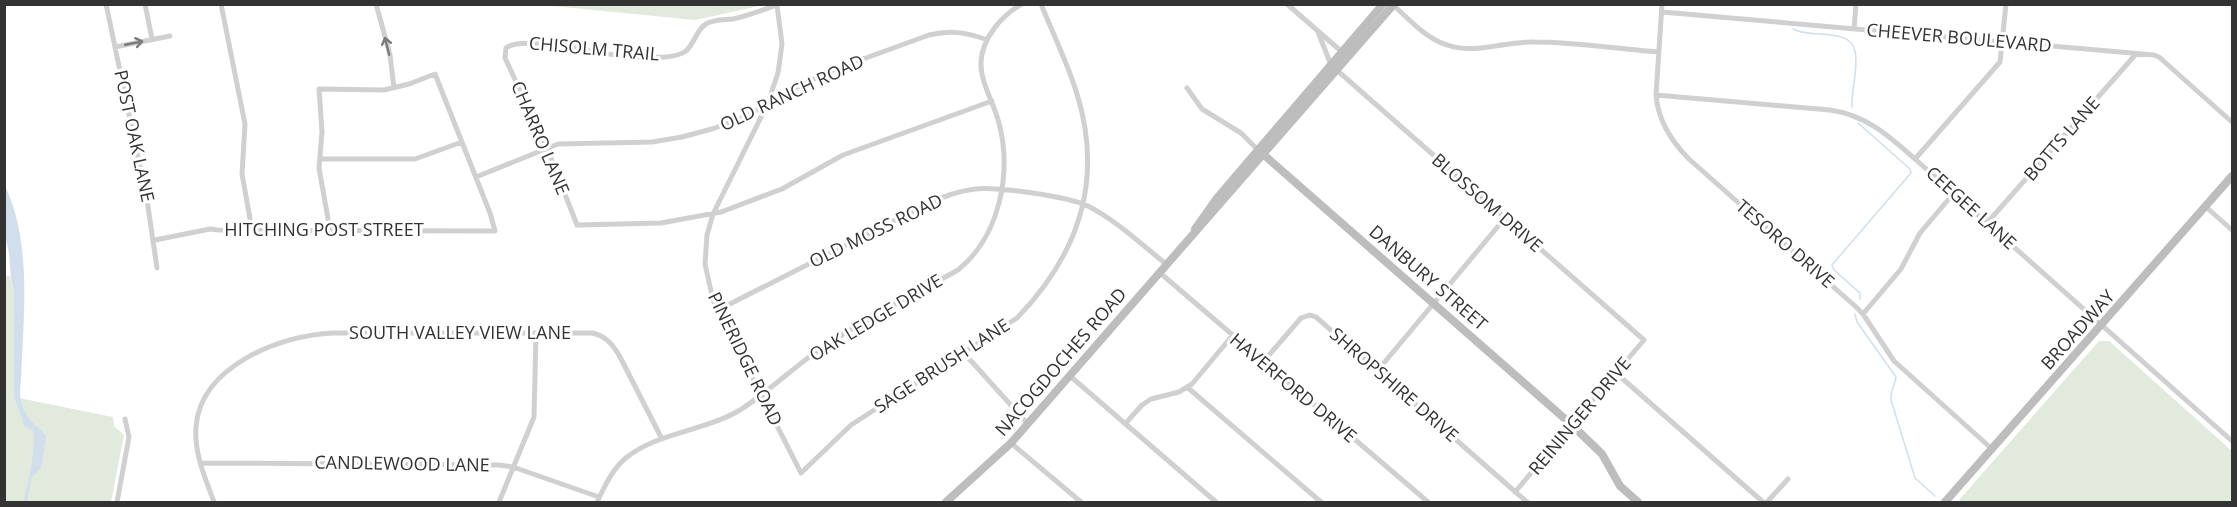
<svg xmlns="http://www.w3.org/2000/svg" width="2237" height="507" font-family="'Open Sans',sans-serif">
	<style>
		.green { fill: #e2e9dd }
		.water { fill: #d1dfec }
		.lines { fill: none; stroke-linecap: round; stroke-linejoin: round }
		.stream { stroke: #d1dfec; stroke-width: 1.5 }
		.street { stroke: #d0d0d0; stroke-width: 5 }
		.secondary { stroke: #bdbdbd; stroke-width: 8 }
		.oneway { stroke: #7a7a7a }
		.labels { text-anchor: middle; stroke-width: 6; stroke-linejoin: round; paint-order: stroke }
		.street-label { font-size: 18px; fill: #333; stroke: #fff }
	</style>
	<rect width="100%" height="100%" fill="#fff"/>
	<!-- green -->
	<path class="green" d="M543,5H763L695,20Z
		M4,276H10L14,295V397L113,417L114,426L124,435L111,502H5Z
		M2099,341H2109L2232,451V502H1962L1959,500Z"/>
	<!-- water -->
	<path class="water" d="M4,184C33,242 23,318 21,381C18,399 22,413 36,426C40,429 43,432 46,437L41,468L32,477L27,502H23C29,480 34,458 34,435L32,430L25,427L14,397V295L11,279L9,253L5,236Z"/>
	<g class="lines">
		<!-- stream -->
		<path class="stream" d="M1793,29C1809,39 1851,27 1855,51C1859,67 1851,90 1852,107
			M1858,123L1910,169L1911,173L1832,265L1834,270L1860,293V299
			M1855,314L1857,322L1896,377C1895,386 1890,391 1891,400L1915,478L1935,496"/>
		<!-- street -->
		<path class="street" d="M106,4L147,200L157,268
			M145,4L152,39
			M221,4L245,124L242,174L252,230
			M376,4L390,55L394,88
			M1287,4L1342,52
			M1392,4C1409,19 1425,38 1447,45C1476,55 1505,41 1534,42C1576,42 1618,49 1659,52
			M1662,4L1656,95C1658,121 1671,141 1689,159L1855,306L1863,314L1894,361L1992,449
			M777,5L782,44L778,73L767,105L713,214L707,235L705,264L713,300L801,473L851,425L1017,318C1078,255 1104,181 1077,94C1068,64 1053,34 1041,4
			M777,5C763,10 748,16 733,19C725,20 714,19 706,24C697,29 695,42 687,50C674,62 632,56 615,55C593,52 520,35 506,48L505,58L547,148L577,225L661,223L721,212L782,189L843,155L992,101
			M1662,12L2154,55L2159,57L2232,122
			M1854,29L1856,4
			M1318,32L1331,65L1644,340L1515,492
			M115,47L170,36
			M1187,88L1202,109L1241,133L1259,151
			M1656,95L1830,110C1866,115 1889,136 1915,159L2232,441
			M320,159H415L462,142
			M1915,159L2000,62L2006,4
			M476,177L558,144L652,142L682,137L712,129L745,117L793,89L833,70L929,35C950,30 967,32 987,40
			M2206,207L2232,230
			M1987,223L2136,54
			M155,240L210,229L218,230L495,231L490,213L435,74L409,84L384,90L319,89L322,132L319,168L330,230
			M1159,272L1428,502
			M718,310L927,204C942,197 958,191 975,189C996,186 1070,197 1088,206C1117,221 1141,244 1166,264
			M1863,314L1901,269L1920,233L1953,194
			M963,352L1028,424
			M1263,362L1301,318L1310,315L1316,317L1527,502
			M1378,370L1505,218
			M1616,373L1763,502
			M1070,376L1216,502
			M1187,387L1321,502
			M1125,424L1142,405L1151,399L1179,392L1192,384L1232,336
			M1011,443L1081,502
			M200,463L499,465L513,467L599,497
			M117,502L129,437L125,419
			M214,502C205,478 194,453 196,427C200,366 281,335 333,333H592C606,336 612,344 619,355L662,439
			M499,502L534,417L536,333
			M597,502C605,486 612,469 627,457C659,432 705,431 740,410C768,392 793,368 820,349C864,319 912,296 958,270C1000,236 1012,173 999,123C994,103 980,82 981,62C982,38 1002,15 1022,4
			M1767,502L1788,479"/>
		<!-- secondary -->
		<path class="secondary" d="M1264,155L1572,425L1602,454L1620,486L1638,502
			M1195,229L1217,198L1383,4
			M946,502L1011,443L1394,4
			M1945,502L2232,176"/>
	</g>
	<!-- one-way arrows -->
	<defs><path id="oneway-shaft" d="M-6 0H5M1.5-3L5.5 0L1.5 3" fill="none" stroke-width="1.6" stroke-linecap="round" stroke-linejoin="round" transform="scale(1.5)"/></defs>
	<g class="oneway">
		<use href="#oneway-shaft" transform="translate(134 43) rotate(-11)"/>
		<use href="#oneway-shaft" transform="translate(387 46) rotate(-104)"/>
	</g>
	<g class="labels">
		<!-- street labels -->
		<g class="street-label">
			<text transform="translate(1959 38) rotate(5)" y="6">CHEEVER BOULEVARD</text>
			<text transform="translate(594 49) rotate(5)" y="6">CHISOLM TRAIL</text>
			<text transform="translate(792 93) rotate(-25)" y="6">OLD RANCH ROAD</text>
			<text transform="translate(134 136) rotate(78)" y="6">POST OAK LANE</text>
			<text transform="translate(540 138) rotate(67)" y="6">CHARRO LANE</text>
			<text transform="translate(2062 139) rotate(-49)" y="6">BOTTS LANE</text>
			<text transform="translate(1487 203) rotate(41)" y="6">BLOSSOM DRIVE</text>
			<text transform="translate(1971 208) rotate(42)" y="6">CEEGEE LANE</text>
			<text x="324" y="236">HITCHING POST STREET</text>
			<text transform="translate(876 231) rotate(-26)" y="6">OLD MOSS ROAD</text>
			<text transform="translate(1785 244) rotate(41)" y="6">TESORO DRIVE</text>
			<text transform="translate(1428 278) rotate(41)" y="6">DANBURY STREET</text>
			<text transform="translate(876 318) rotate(-31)" y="6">OAK LEDGE DRIVE</text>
			<text transform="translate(2078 330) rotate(-48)" y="6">BROADWAY</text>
			<text x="460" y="339">SOUTH VALLEY VIEW LANE</text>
			<text transform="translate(745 359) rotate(64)" y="6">PINERIDGE ROAD</text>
			<text transform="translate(1061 362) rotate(-49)" y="6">NACOGDOCHES ROAD</text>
			<text transform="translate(942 366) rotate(-33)" y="6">SAGE BRUSH LANE</text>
			<text transform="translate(1394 385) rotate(41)" y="6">SHROPSHIRE DRIVE</text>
			<text transform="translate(1293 388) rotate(40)" y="6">HAVERFORD DRIVE</text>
			<text transform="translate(1580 416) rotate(-50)" y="6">REININGER DRIVE</text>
			<text transform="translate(402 464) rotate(1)" y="6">CANDLEWOOD LANE</text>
		</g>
	</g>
	<!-- border -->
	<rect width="2237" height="507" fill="none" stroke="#333333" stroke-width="12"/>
</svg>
